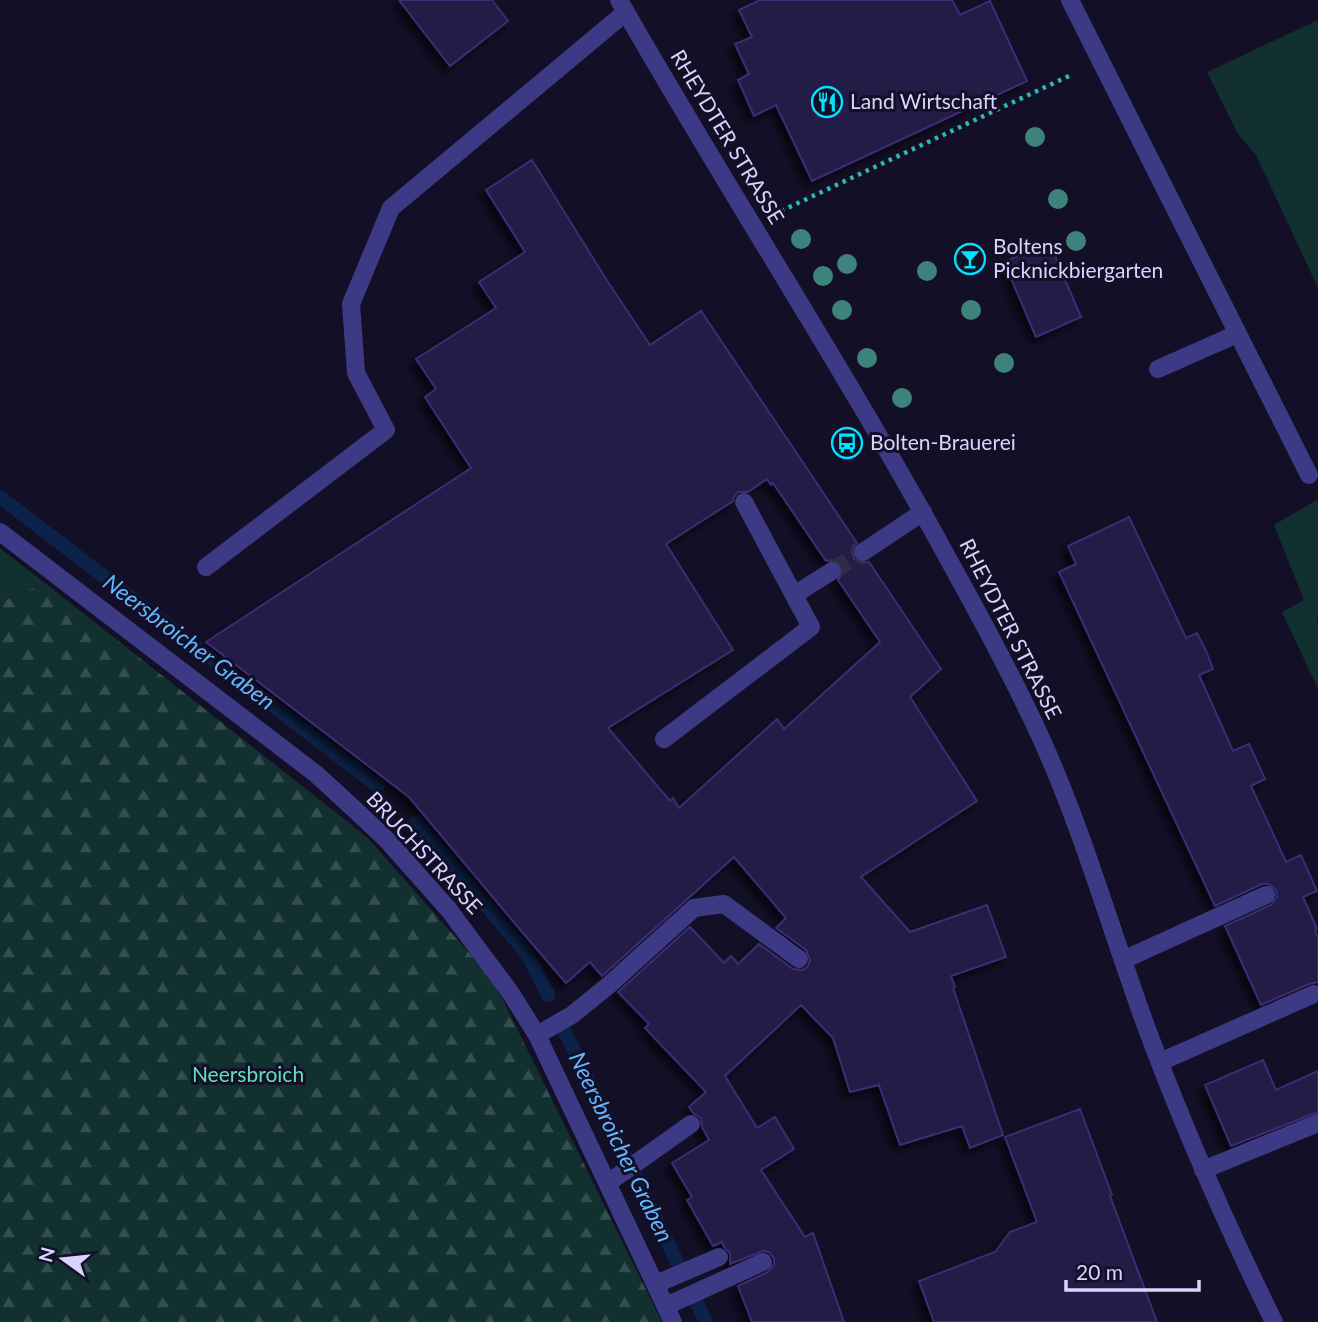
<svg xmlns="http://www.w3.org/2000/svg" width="1318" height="1322" font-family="Lato,sans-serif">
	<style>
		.green { fill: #12302f }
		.forest { fill: url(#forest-firs) }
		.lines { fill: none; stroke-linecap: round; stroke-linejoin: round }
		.stream { stroke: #0c2248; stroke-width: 14 }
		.building { fill: #241b47; stroke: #3b2d73; stroke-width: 2; fill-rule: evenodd; filter: url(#shadow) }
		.minor-tunnel { stroke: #312d47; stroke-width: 18; stroke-dasharray: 18 9; stroke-linecap: butt }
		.path { stroke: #2fb8b0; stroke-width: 4.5; stroke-dasharray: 3.5 5; stroke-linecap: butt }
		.minor { stroke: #3d3a85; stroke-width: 18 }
		.tree { fill: #3d827b }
		.labels { text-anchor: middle; stroke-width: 6; stroke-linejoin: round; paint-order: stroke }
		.poi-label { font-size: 21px; fill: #d9d4ff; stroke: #130f26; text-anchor: start }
		.street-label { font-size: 21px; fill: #d9d4ff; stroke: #130f26 }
		.park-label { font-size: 21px; fill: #5fe0c0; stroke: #130f26 }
		.water-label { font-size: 23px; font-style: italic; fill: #62b6ff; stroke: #130f26 }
	</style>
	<defs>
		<pattern id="forest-firs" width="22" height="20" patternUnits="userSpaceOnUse" patternTransform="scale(1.75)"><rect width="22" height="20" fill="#12302f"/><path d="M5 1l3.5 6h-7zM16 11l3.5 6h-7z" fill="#344d4e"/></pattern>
		<filter id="shadow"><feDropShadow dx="-6" dy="6" stdDeviation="3.5" flood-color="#0009"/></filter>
	</defs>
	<rect width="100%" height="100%" fill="#130f26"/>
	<!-- green -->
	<path class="green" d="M1318,20V288L1256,155L1238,134L1207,72Z
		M1318,499V619L1316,618L1318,621V689L1282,612L1304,600L1274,525Z
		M0,548L45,583L0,602Z"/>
	<!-- forest -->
	<path class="forest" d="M45,583L368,838L493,980L662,1322H0V602Z"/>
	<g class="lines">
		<!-- stream -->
		<path class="stream" d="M0,497L378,786
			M416,822L528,955L548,995
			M560,1022L682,1272
			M695,1299L706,1322"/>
	</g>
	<!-- building -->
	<path class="building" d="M399,0H492L508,21L450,66Z
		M760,0H952L960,15L990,1L1027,81L812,181L776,105L754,116L738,80L749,74L735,44L752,37L739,10Z
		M532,160L606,279L650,345L701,311L857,543L853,546L852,552L854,559L863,563L869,562L941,669L910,697L977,801L861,877L910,932L987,905L1006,957L951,976L955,987L953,988L1003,1135L970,1148L962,1126L900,1145L879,1085L850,1092L833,1038L801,1005L725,1076L757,1128L775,1117L794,1149L761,1170L805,1237L813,1233L844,1322H752L738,1286L768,1272L774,1264V1258L769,1252L763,1251L730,1264V1253L724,1247L722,1242L713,1246L687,1200L692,1197L672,1163L709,1140L702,1127L701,1118L693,1113L689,1107L706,1092L645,1028L649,1024L618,992L690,927L724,963L731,956L738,964L759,944L793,969L803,970L808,966L810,960L806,950L776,928L786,918L734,857L602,976L590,962L566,983L523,933L409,797L206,642L471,468L425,397L436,389L416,359L496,308L479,282L525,252L486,190ZM767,479L771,485L773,483L826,561L832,560L841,564L843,571L838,580L880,642L784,729L777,719L679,808L673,798L670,801L608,728L733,650L666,544L733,501L734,497L738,492H748Z
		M1049,242L1081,317L1036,337L1004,262Z
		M1129,517L1186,638L1197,633L1206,651L1213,669L1199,675L1233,751L1249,744L1265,779L1251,786L1286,862L1301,855L1317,891L1303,897L1317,929L1315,930L1318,938V982L1309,984L1261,1005L1225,926L1271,905L1277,897L1276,890L1268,884H1262L1215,906L1059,572L1076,564L1068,546Z
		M1263,1060L1276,1090L1318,1071V1112L1231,1146L1205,1085Z
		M1080,1109L1112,1195L1110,1196L1157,1322H934L919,1281L995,1252L1010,1232L1037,1222L1005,1137Z"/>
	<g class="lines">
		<!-- minor-tunnel -->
		<path class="minor-tunnel" d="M832,571L863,552"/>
		<!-- path -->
		<path class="path" d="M781,211L1071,75"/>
		<!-- minor -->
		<path class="minor" d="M619,0C727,190 847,372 951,564C982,620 1013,677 1040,736C1083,830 1111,931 1147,1029C1184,1129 1227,1226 1274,1322
			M1070,0L1309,475
			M1158,369L1237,334
			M0,532L316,774L352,807L387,840L449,910L510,992L537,1035L673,1322
			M863,552L923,512
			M206,567L386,430L356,373L351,304L391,208L626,12
			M794,595L832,571
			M664,739L811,627L744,502
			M1123,960L1266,895
			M537,1035L572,1015L609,985L694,908L724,904L799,959
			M1160,1062L1314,994
			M1203,1170L1318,1123
			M608,1183L691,1124
			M656,1284L719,1257
			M666,1306L763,1262"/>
	</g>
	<!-- trees -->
	<g class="tree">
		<circle cx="1035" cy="137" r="10"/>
		<circle cx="1058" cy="199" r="10"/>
		<circle cx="801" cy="239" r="10"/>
		<circle cx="1076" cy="241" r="10"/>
		<circle cx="847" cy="264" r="10"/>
		<circle cx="927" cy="271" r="10"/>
		<circle cx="823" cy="276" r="10"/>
		<circle cx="842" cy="310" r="10"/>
		<circle cx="971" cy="310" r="10"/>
		<circle cx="867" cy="358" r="10"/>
		<circle cx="1004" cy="363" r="10"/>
		<circle cx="902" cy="398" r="10"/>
	</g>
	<!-- icons -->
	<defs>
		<g id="restaurant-ring" transform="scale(1.575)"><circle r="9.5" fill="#130f26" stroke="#00e5ff" stroke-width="1.5"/><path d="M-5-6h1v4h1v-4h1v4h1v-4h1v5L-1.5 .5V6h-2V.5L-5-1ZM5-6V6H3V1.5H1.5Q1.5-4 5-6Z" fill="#00e5ff"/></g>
		<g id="bar-ring" transform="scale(1.575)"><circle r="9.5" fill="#130f26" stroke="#00e5ff" stroke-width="1.5"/><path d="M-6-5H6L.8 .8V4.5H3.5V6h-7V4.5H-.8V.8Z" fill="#00e5ff"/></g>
		<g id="bus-ring" transform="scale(1.575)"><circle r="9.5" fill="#130f26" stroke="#00e5ff" stroke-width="1.5"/><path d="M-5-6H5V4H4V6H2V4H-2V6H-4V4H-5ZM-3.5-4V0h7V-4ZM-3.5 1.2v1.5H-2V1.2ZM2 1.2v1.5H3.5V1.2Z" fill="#00e5ff"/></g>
	</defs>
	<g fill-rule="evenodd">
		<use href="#restaurant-ring" x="827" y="102"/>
		<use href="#bar-ring" x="970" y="259"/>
		<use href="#bus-ring" x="847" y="443"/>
	</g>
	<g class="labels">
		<!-- poi labels -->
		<g class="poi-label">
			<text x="850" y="109">Land Wirtschaft</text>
			<text x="993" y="254">Boltens<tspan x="993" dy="24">Picknickbiergarten</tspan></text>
			<text x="870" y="450">Bolten-Brauerei</text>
		</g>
		<!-- street labels -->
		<g class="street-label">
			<text transform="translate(727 137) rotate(59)" y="7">RHEYDTER STRASSE</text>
			<text transform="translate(1010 629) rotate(63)" y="7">RHEYDTER STRASSE</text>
			<text transform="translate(424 853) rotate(47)" y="7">BRUCHSTRASSE</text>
		</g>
		<!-- park labels -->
		<g class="park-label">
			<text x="248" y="1082">Neersbroich</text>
		</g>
		<!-- water labels -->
		<g class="water-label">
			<text transform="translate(189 642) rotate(37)" y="8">Neersbroicher Graben</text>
			<text transform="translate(621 1147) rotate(64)" y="8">Neersbroicher Graben</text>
		</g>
	</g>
	<!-- north arrow -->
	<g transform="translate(63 1259) rotate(285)" stroke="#130f26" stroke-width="5" paint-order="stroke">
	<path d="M0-5L12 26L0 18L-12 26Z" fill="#d9d4ff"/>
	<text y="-10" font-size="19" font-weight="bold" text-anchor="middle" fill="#d9d4ff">N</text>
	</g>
	<!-- scale -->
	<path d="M1066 1280v10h133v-10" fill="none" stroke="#d9d4ff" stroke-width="3.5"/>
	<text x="1076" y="1280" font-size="21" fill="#d9d4ff" stroke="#130f26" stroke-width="5" paint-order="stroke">20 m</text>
</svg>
